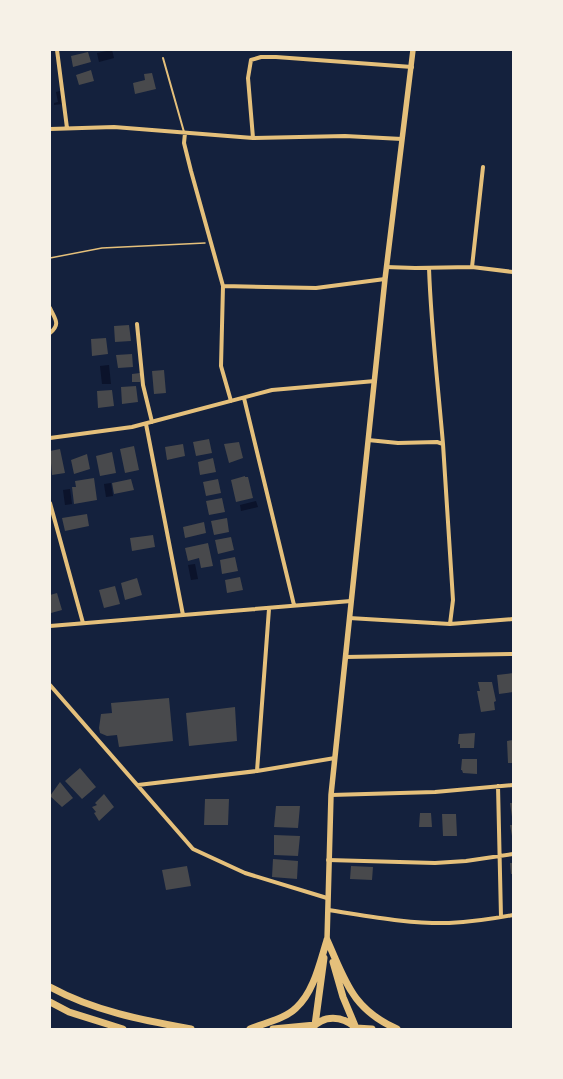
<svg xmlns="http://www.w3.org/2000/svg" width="563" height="1079" font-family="'Noto Sans',sans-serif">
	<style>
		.water { fill: #0b132b }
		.building { fill: #48494c }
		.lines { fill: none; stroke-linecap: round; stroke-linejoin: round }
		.path { stroke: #e5c07b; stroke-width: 1.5 }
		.service { stroke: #e5c07b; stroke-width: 2 }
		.minor { stroke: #e5c07b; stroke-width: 4 }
		.secondary { stroke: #e5c07b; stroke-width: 5.5 }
		.trunk { stroke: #e5c07b; stroke-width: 7 }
	</style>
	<rect width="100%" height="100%" fill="#14213d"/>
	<!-- water -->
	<path class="water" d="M112,50L114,58L99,62L97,53Z
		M60,91L62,104L54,105V103L58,102L56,92Z
		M109,365L111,384H102L100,366Z
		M111,483L113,496L106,497L104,484Z
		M70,489L72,504L65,505L63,490Z
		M256,501L258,507L241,511L240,505Z
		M195,564L198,579L191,580L188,565Z"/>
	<!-- building -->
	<path class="building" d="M88,52L91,62L73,67L71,56Z
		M91,70L94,81L79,85L76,75Z
		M152,73L156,89L135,94L133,83L145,80L144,74Z
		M129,325L131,341L115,342L114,326Z
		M106,338L108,354L92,356L91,339Z
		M132,354L133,367L118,368L116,355Z
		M164,370L166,393L154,394L152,371Z
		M140,373V382H132V374Z
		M136,386L138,402L122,404L121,387Z
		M112,390L114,406L98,408L97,391Z
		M209,439L212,453L196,456L193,442Z
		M239,442L243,458L229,463L224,444Z
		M183,444L185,456L167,460L165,447Z
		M134,446L139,470L125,473L120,449Z
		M60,449L65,473L52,475L50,451Z
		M112,452L116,473L100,476L96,456Z
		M87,454L90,469L74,474L71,460Z
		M213,458L216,472L200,475L198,462Z
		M245,476V477H248L253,498L236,502L231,480Z
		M94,478L97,500L74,504L72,487H76L75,481Z
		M131,479L134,490L114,494L112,483Z
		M218,479L221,493L206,496L203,482Z
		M222,498L225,512L209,515L206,501Z
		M87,514L89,526L65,531L62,518Z
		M227,518L229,532L214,535L211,521Z
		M204,522L206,533L185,538L183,527Z
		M153,535L155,547L132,551L130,538Z
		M231,537L234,550L218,554L215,540Z
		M208,543L213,566L201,568L199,558L188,561L185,548Z
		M235,557L238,571L222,574L220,560Z
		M240,577L243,590L227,593L225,580Z
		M137,578L142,595L125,600L121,583Z
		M115,586L120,604L104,608L99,590Z
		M57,593L62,610L51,613L50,595Z
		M513,673V692L499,694L497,675Z
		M478,682H492L496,701L494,702L495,710L481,712L477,691H480Z
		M169,698L173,741L119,747L117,735L107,736L100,733L99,728L101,714L112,713L111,703Z
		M235,707L237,741L189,746L186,713Z
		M475,733L474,748H460V744H458L459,734Z
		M513,740V763H508L507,741Z
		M462,759H477V774L463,773L462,770H461Z
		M80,768L96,787L82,799L65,781Z
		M60,782L73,798L62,807L50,796Z
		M104,794L114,807L99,821L94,813L96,812L92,807L97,805L95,803Z
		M205,799H229L228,825H204Z
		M510,803H513V817H512Z
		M276,806H300L298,828L274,827Z
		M420,813H431L432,827H419Z
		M442,814H456L457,836H443Z
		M510,825H513V836H512Z
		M274,835L300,836L298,856L274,855Z
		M273,859L298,861L297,879L272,877Z
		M510,863H513V874H511Z
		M187,866L191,886L166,890L162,870Z
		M351,866L373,867L372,880L350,879Z"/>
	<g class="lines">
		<!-- path -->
		<path class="path" d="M50,258L102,248L205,243"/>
		<!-- service -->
		<path class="service" d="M163,58L184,132"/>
		<!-- minor -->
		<path class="minor" d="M57,50L67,128
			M50,129L114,127L253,138L345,136L402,139
			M185,133L184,143L191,171L223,286L221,366L231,401
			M253,138L248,78L251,60L261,57H276L412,67
			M386,267L415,268L472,267L513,272
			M472,267L483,167
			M429,268C431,327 438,385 443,444
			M223,286L316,288L385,279
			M50,308C55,319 61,324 50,333
			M137,324L143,385L152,422
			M244,398L294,605
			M146,424L183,615
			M50,438L132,427L272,390L375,381
			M368,440L398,443L437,442L443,444L453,600L450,624
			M50,503L83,623
			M349,618L450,624L513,619
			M50,626L351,601
			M345,657L513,654
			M50,685L193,849L245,873L327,898
			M257,771L269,609
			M138,785L257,771L335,758
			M498,786L501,917
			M331,795L435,792L513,785
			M328,860L435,863L466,861L513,854
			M328,910C368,916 409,924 449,923C471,922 492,919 513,915"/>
		<!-- secondary -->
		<path class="secondary" d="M327,940L331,795L385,279L413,50"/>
		<!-- trunk -->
		<path class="trunk" d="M327,940C346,982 352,1009 397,1029
			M333,962L343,997L356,1028
			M50,987C94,1011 142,1020 191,1029
			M50,1002L69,1012L123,1029
			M315,1025L324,958
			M356,1028L372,1029
			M250,1029C264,1023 285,1019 296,1008C314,992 320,962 327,940
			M273,1029L315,1025
			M311,1029C324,1014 342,1016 355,1027"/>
	</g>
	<!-- border -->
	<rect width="563" height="1079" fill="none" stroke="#f6f1e7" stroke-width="102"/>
</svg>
